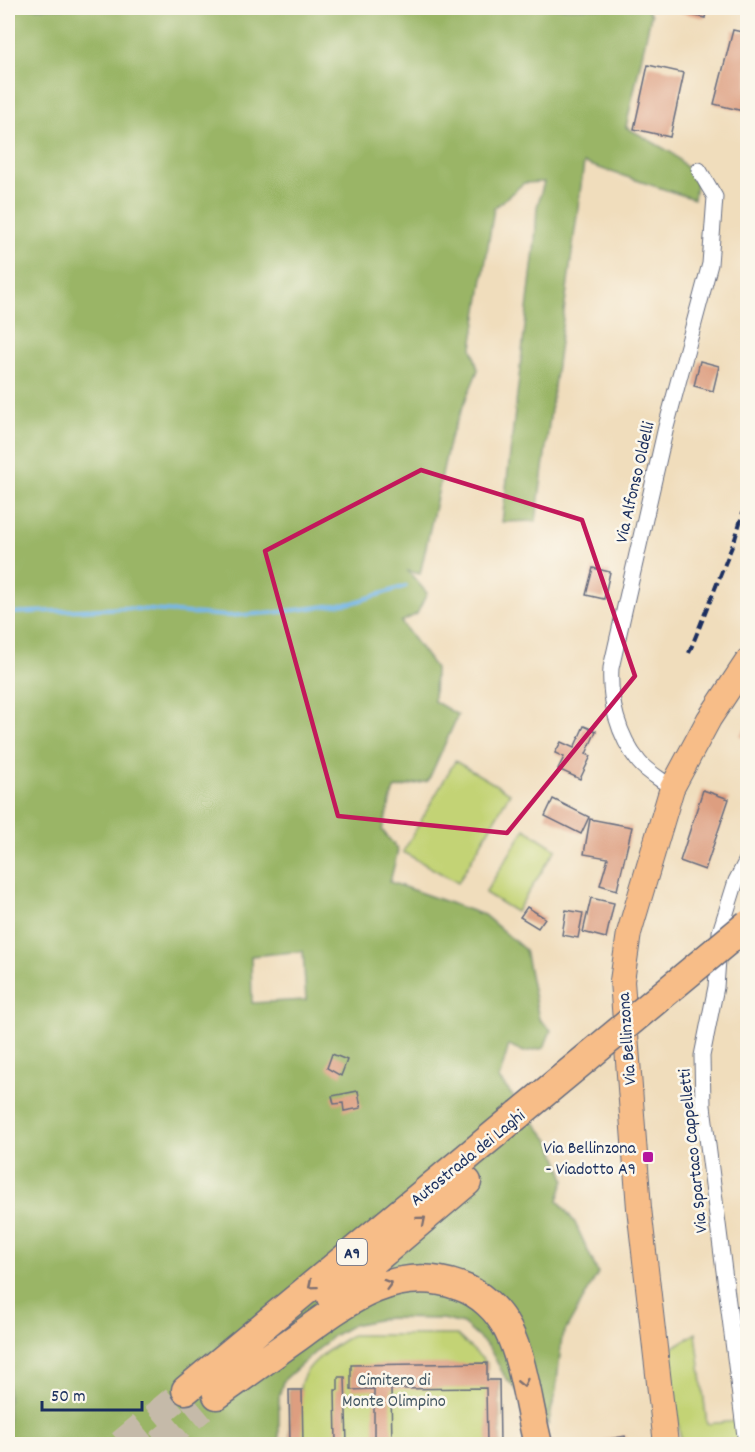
<svg xmlns="http://www.w3.org/2000/svg" width="755" height="1452" font-family="Dekko,sans-serif">
	<style>
		.green { fill: #c3d375; stroke: #6f816a; stroke-width: 1.5 }
		.forest { fill: #9ab566; stroke: #5a7262; stroke-width: 1.5; fill-rule: evenodd }
		.lines { fill: none; stroke-linecap: round; stroke-linejoin: round }
		.stream { stroke: #76b7ea; stroke-width: 4 }
		.building { fill: #dd9e80 }
		.highway-tunnel { stroke: #c5baa9; stroke-width: 28; stroke-dasharray: 28 14; stroke-linecap: butt }
		.street-casing { stroke: #666c7f; stroke-width: 17 }
		.primary-casing { stroke: #666c7f; stroke-width: 26 }
		.highway-casing { stroke: #666c7f; stroke-width: 31 }
		.street { stroke: #fff; stroke-width: 15 }
		.primary { stroke: #f7bd88; stroke-width: 24 }
		.highway { stroke: #f7bd88; stroke-width: 28 }
		.rail { stroke: #1b2f5e; stroke-width: 4; stroke-dasharray: 9 4.5; stroke-linecap: butt }
		.highway-bridge-casing { stroke: #666c7f; stroke-width: 31; stroke-linecap: butt }
		.highway-bridge { stroke: #f7bd88; stroke-width: 28 }
		.oneway { stroke: #7e6f71 }
		.marked { fill: none; stroke: #c2185b; stroke-width: 4.5; stroke-linejoin: round }
		.poi-dot { fill: #b5179e; stroke: #fbf7ec; stroke-width: 2 }
		.labels { text-anchor: middle; stroke-width: 5; stroke-linejoin: round; paint-order: stroke }
		.shield { fill: #fbf7ec; stroke: #5e6b89; stroke-width: 1.5 }
		.shield-label { font-size: 16px; font-weight: bold; fill: #1b2f5e }
		.street-label { font-size: 18px; fill: #1b2f5e; stroke: #fbf7ec }
		.poi-label { font-size: 18px; fill: #1b2f5e; stroke: #fbf7ec; text-anchor: end }
		.park-label { font-size: 18px; fill: #455864; stroke: #fbf7ec }
	</style>
	<rect width="100%" height="100%" fill="#fbf7ec"/>
	<filter id="ink" filterUnits="userSpaceOnUse"><feTurbulence type="fractalNoise" baseFrequency=".0167" numOctaves="2"/><feDisplacementMap in="SourceGraphic" scale="12" xChannelSelector="R" yChannelSelector="G"/><feConvolveMatrix kernelMatrix="1 2 1 2 8 2 1 2 1" color-interpolation-filters="sRGB"/></filter>
	<filter id="wash" filterUnits="userSpaceOnUse"><feTurbulence type="fractalNoise" baseFrequency=".008" numOctaves="4" result="noise"/><feDisplacementMap in="SourceGraphic" scale="24" xChannelSelector="R" yChannelSelector="G"/><feGaussianBlur stdDeviation="1.35" result="paint"/><feColorMatrix in="noise" values="0 0 0 0 0 0 0 0 0 0 0 0 0 0 0 0 0 1.4 0 .05"/><feComposite in="paint" operator="in"/></filter>
	<g filter="url(#wash)">
		<rect width="100%" height="100%" fill="#f0ddbc"/>
		<!-- green -->
		<path class="green" d="M455,761L510,793L458,883L403,852Z
			M525,829L556,849L516,912L485,893Z
			M696,1333L707,1424L736,1421L739,1444H681L669,1350Z
			M352,1335H457L487,1363V1380H499L500,1444H290L289,1390H300C300,1366 334,1346 352,1335Z"/>
		<!-- forest -->
		<path class="forest" d="M8,8H646L651,15L626,127L672,153L697,178L694,199L584,163L536,521L502,522L535,242L537,207L544,182L524,183L494,208L472,348L478,370L450,438L420,574L408,571L427,593L417,614L401,622L435,668L434,701L458,715L428,781L394,789L382,830L398,850L390,882L484,915L525,950L539,1019L551,1030L544,1048L524,1052L509,1045L499,1079L552,1144L565,1179L558,1200L575,1223L598,1273L562,1337L556,1390L548,1425L505,1377L488,1346L463,1324L442,1319L387,1318L352,1325L333,1336L283,1381L279,1397V1444H8ZM303,951L306,1000L252,1003L251,956Z"/>
		<g class="lines">
			<!-- stream -->
			<path class="stream" d="M8,613L125,608L227,616L271,613L352,603L406,586"/>
		</g>
		<g id="blocks">
			<!-- building -->
			<path class="building" d="M670,8H707L705,18L670,10Z
				M733,30L747,33V112L714,104Z
				M648,65L684,73L670,137L634,129Z
				M700,361L719,366L713,391L694,386Z
				M593,568L610,572L604,599L586,595Z
				M584,726L596,731L586,754L591,756L580,779L558,769L564,757L555,753L561,742L574,748Z
				M747,726V741L740,735Z
				M703,790L729,799L705,870L680,861Z
				M553,799L589,817L581,834L545,816Z
				M590,819L632,827L617,890L600,885L608,858L584,854Z
				M591,898L614,903L606,938L583,932Z
				M527,907L545,918L538,928L520,917Z
				M566,910L583,913L578,938L562,935Z
				M332,1054L347,1060L341,1076L327,1068Z
				M358,1091L361,1108L344,1111L343,1103L334,1104L332,1096Z
				M487,1363V1380H499L500,1444H487L486,1388L391,1389L392,1444H374V1389L351,1390V1365Z
				M338,1377H345L347,1444H336L335,1390H338Z
				M289,1390H302L303,1444H290Z
				M625,1436L627,1444H604L603,1440Z"/>
		</g>
	</g>
	<g filter="url(#ink)">
		<use href="#blocks" fill-opacity="0" stroke="#666c7f" stroke-width="1.5"/>
		<g class="lines">
			<!-- highway-tunnel -->
			<path class="highway-tunnel" d="M121,1444L186,1390
				M159,1444L202,1408"/>
			<!-- street casing -->
			<g class="street-casing">
				<path id="street" d="M672,788C662,780 647,772 639,762C618,736 609,700 611,668L666,427L710,264L715,197L699,170
					M746,1444L703,1106L702,1056L716,987L720,932L736,881L748,858"/>
			</g>
			<!-- primary casing -->
			<g class="primary-casing">
				<path id="primary" d="M666,1444L639,1208L622,981L629,933L672,788L709,719L748,660"/>
			</g>
			<!-- highway casing -->
			<g class="highway-casing">
				<path id="highway" d="M331,1297L467,1182
					M186,1390L519,1114
					M217,1395C244,1376 271,1356 298,1337C346,1302 396,1263 459,1286C480,1293 498,1310 508,1330C524,1361 529,1410 538,1444"/>
			</g>
			<!-- street -->
			<use href="#street" class="street"/>
			<!-- primary -->
			<use href="#primary" class="primary"/>
			<!-- highway -->
			<use href="#highway" class="highway"/>
			<!-- rail -->
			<path class="rail" d="M745,353L748,345
				M689,653L735,539L748,496"/>
			<!-- highway-bridge casing -->
			<g class="highway-bridge-casing">
				<path id="highway-bridge" d="M519,1114L748,924"/>
			</g>
			<!-- highway-bridge -->
			<use href="#highway-bridge" class="highway-bridge"/>
		</g>
		<!-- one-way arrows -->
		<defs><path id="oneway-chevron" d="M-2-3.5L2.5 0L-2 3.5" fill="none" stroke-width="1.6" stroke-linecap="round" stroke-linejoin="round" transform="scale(1.5)"/></defs>
		<g class="oneway">
			<use href="#oneway-chevron" transform="translate(422 1220) rotate(-40)"/>
			<use href="#oneway-chevron" transform="translate(388 1284) rotate(-16)"/>
			<use href="#oneway-chevron" transform="translate(312 1285) rotate(140)"/>
			<use href="#oneway-chevron" transform="translate(523 1383) rotate(77)"/>
		</g>
	</g>
	<!-- marked area -->
	<path class="marked" d="M421,470L582,520L635,676L507,833L338,816L265,551Z"/>
	<!-- markers -->
	<rect class="poi-dot" x="642" y="1151" width="12" height="12" rx="3"/>
	<g class="labels">
		<!-- shield labels -->
		<rect class="shield" x="337" y="1239" width="30" height="26" rx="4.5"/>
		<g class="shield-label">
			<text x="352" y="1258">A9</text>
		</g>
		<!-- street labels -->
		<g class="street-label">
			<text transform="translate(634 482) rotate(-77)" y="6">Via Alfonso Oldelli</text>
			<text transform="translate(626 1039) rotate(-94)" y="6">Via Bellinzona</text>
			<text transform="translate(692 1151) rotate(-96)" y="6">Via Spartaco Cappelletti</text>
			<text transform="translate(467 1157) rotate(-39)" y="6">Autostrada dei Laghi</text>
		</g>
		<!-- poi labels -->
		<g class="poi-label">
			<text x="636" y="1153">Via Bellinzona<tspan x="636" dy="21">- Viadotto A9</tspan></text>
		</g>
		<!-- park labels -->
		<g class="park-label">
			<text x="394" y="1385">Cimitero di<tspan x="394" dy="21">Monte Olimpino</tspan></text>
		</g>
	</g>
	<!-- margin -->
	<rect width="755" height="1452" fill="none" stroke="#fbf7ec" stroke-width="30"/>
	<!-- scale -->
	<path d="M42 1401v9h100v-9" fill="none" stroke="#1b2f5e" stroke-width="3"/>
	<text x="51" y="1401" font-size="18" fill="#1b2f5e" stroke="#fbf7ec" stroke-width="4.5" paint-order="stroke">50 m</text>
</svg>
